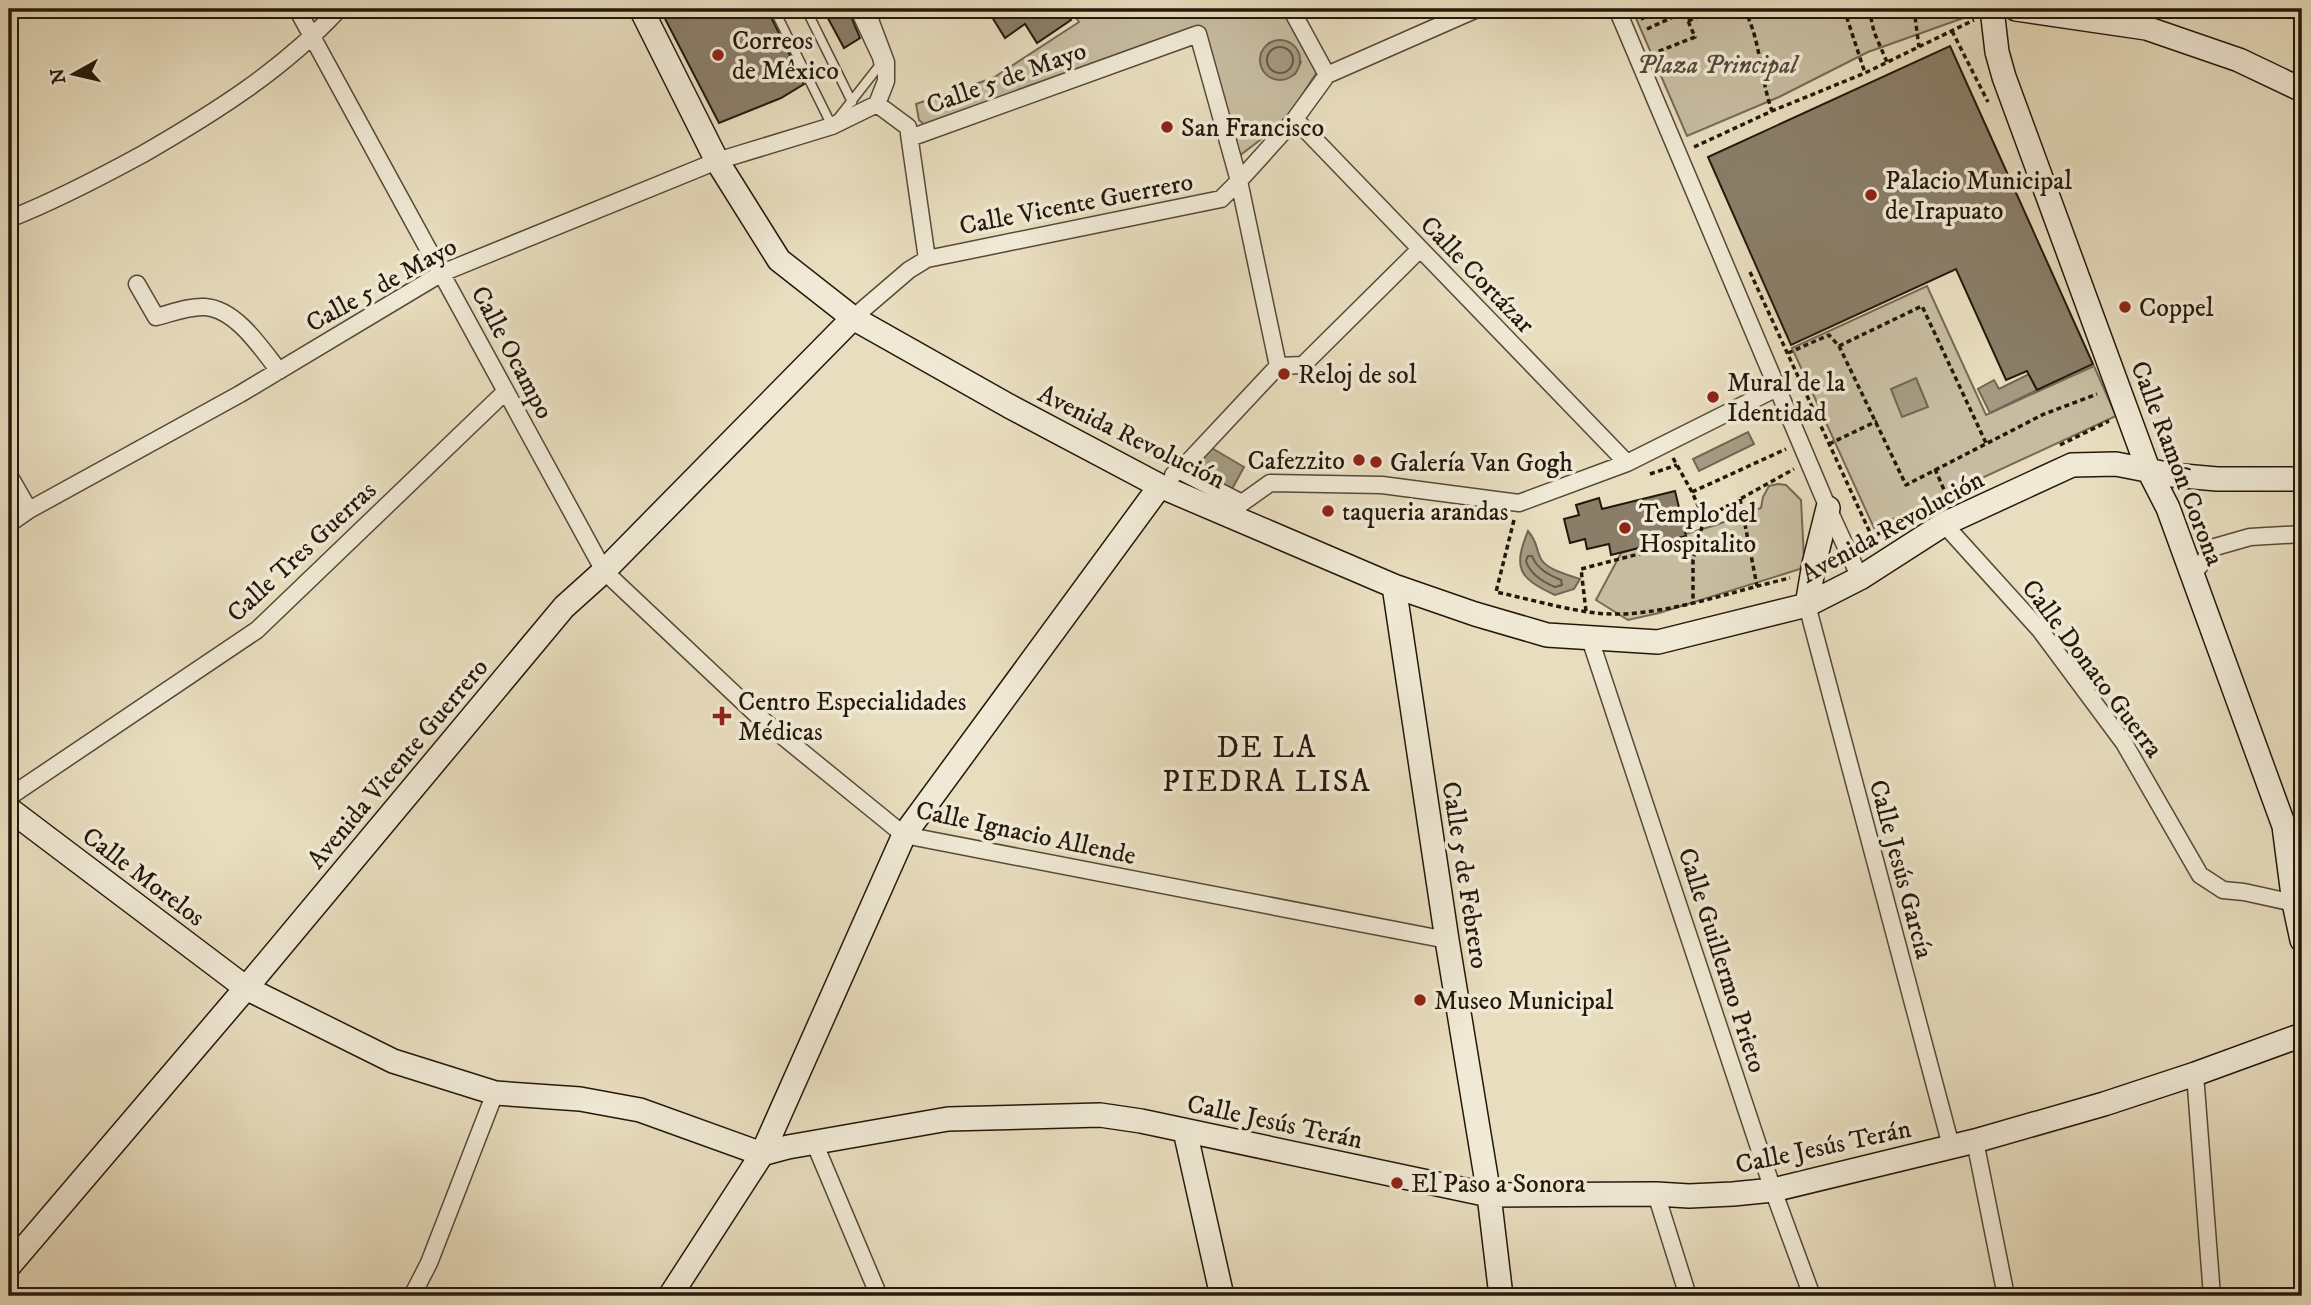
<svg xmlns="http://www.w3.org/2000/svg" width="2311" height="1305" font-family="'IM FELL DW Pica',serif">
	<style>
		.green { fill: #c7bca0; stroke: #766a56; stroke-width: 2; fill-rule: evenodd }
		.water { fill: #a59a81; stroke: #716652; stroke-width: 2 }
		.lines { fill: none; stroke-linecap: round; stroke-linejoin: round }
		.shore { stroke: #645946; stroke-width: 2 }
		.building { fill: #8a7e68; stroke: #24180b; stroke-width: 2 }
		.lane-casing { stroke: #554938; stroke-width: 11 }
		.street-casing { stroke: #554938; stroke-width: 19 }
		.secondary-casing { stroke: #24180b; stroke-width: 26 }
		.path { stroke: #24180b; stroke-width: 3.5; stroke-dasharray: 5 3.5; stroke-linecap: butt }
		.lane { stroke: #f0e9d5; stroke-width: 8 }
		.street { stroke: #f0e9d5; stroke-width: 16 }
		.secondary { stroke: #f0e9d5; stroke-width: 23 }
		.poi-dot { fill: #8f2418; stroke: #f0e9d5; stroke-width: 2.5 }
		.labels { text-anchor: middle; stroke-width: 7; stroke-linejoin: round; paint-order: stroke }
		.poi-label { font-size: 26px; fill: #24180b; stroke: #f0e9d5; text-anchor: start }
		.park-label { font-size: 26px; font-style: italic; fill: #554938; stroke: #f0e9d5 }
		.street-label { font-size: 26px; fill: #24180b; stroke: #f0e9d5 }
		.quarter-label { font-size: 30px; letter-spacing: 2px; fill: #24180b; stroke: #f0e9d5 }
	</style>
	<rect width="100%" height="100%" fill="#e8ddbe"/>
	<filter id="stains"><feTurbulence type="fractalNoise" baseFrequency=".00286" numOctaves="4"/><feColorMatrix values="0 0 0 0 .2 0 0 0 0 .09 0 0 0 0 .02 0 0 0 .5 -.17"/></filter>
	<radialGradient id="worn" r=".72"><stop offset=".6" stop-color="#630" stop-opacity="0"/><stop offset="1" stop-color="#630" stop-opacity=".3"/></radialGradient>
	<!-- green -->
	<path class="green" d="M1070,9H1289L1319,69L1285,121L1239,156L1198,34L927,127L919,120L916,104L993,78L1079,22ZM1269,43L1301,62L1295,74L1261,53Z
		M1632,9H1968L1969,16L1868,52L1779,97L1687,136Z
		M1927,286L1986,415L2094,366L2116,416L1874,528L1792,348Z
		M1778,484L1786,485L1801,500L1804,559L1800,569L1659,613L1628,620L1596,600L1621,553L1716,525L1761,508L1763,497L1769,486Z"/>
	<!-- water -->
	<path class="water" d="M1260 60a20 20 0 1 1 40 0a20 20 0 1 1-40 0Z
		M2029,374L2037,390L1990,413L1978,389L1994,380L1999,389Z
		M1916,378L1928,407L1902,417L1891,389Z
		M1748,432L1754,444L1699,471L1693,459Z
		M1210,447L1244,467L1232,489L1198,469Z
		M1528,531C1538,543 1535,546 1540,557C1545,570 1569,575 1580,579L1574,589L1555,595C1518,578 1513,568 1528,531Z"/>
	<g class="lines">
		<!-- shore -->
		<path class="shore" d="M1267 60a13 13 0 1 1 26 0a13 13 0 1 1-26 0Z
			M1528,556H1532C1537,569 1549,575 1561,580L1562,585L1555,587C1543,582 1530,574 1526,561Z"/>
	</g>
	<!-- building -->
	<path class="building" d="M660,9H767L804,84L781,98L719,123Z
		M823,9H848L860,38L844,48Z
		M987,9H1064L1071,20L1037,43L1025,24L1005,38Z
		M1950,46L2093,364L2037,390L2027,371L2006,380L1956,269L1791,345L1708,157Z
		M1675,491L1686,536L1611,555L1609,544L1587,549L1585,539L1570,543L1564,519L1579,515L1576,505L1599,498L1602,509Z"/>
	<g class="lines">
		<!-- lane casing -->
		<g class="lane-casing">
			<path id="lane" d="M774,9L832,126L879,66L877,58L854,9
				M806,9L852,102"/>
		</g>
		<!-- street casing -->
		<g class="street-casing">
			<path id="street" d="M297,9L604,571L759,717L904,835L1447,940
				M866,9L886,62V81L877,104
				M1291,9L1327,75
				M1617,9L1828,508L1860,578
				M877,104L908,127L927,259
				M1295,119L1627,463
				M910,138L1198,34L1239,181L1278,366
				M9,219C55,201 99,178 143,154C214,113 283,70 339,9
				M137,284L156,317C172,313 189,306 205,307C236,309 261,348 279,371
				M853,318L909,270L927,259L1221,199L1239,181L1295,119L1327,75L1477,9
				M1178,470L1242,503L1270,483L1382,485L1519,503L1627,463L1777,388
				M1173,475L1191,459L1278,366L1303,365L1420,249
				M9,478L10,477L29,510
				M9,524L29,510L240,394L442,273L717,161L832,126L877,104
				M1944,524L2040,630L2124,743L2200,875L2223,890L2244,892L2294,903
				M2193,574L2215,547L2250,537L2302,534
				M1807,605L1951,1146
				M1590,639L1773,1190L1812,1296
				M9,797L257,630L505,392
				M2195,1074L2212,1296
				M1975,1141L2006,1296
				M814,1142L879,1296
				M1656,1194L1688,1296
				M412,1296L429,1263L495,1093"/>
		</g>
		<!-- secondary casing -->
		<g class="secondary-casing">
			<path id="secondary" d="M641,9L717,161L779,260L853,318L1009,406L1160,486L1394,586L1475,614L1547,635L1658,642L1807,605L1860,578L1944,524L2072,465L2116,464L2172,475L2217,479H2302
				M1992,9L1997,52L2004,77L2148,469L2168,508L2284,826L2294,903L2302,940
				M2016,9L2146,28L2239,60L2302,90
				M1394,586L1447,940L1489,1195L1501,1296
				M1807,605L1814,564L1828,508
				M9,809L246,988L393,1061L495,1093L580,1099L640,1110L762,1154L788,1147L948,1119L1100,1115L1141,1121L1489,1195L1656,1194L1689,1196L1733,1194L1773,1190L1975,1141L2104,1104L2195,1074L2302,1035
				M1185,1131L1222,1296
				M9,1266L246,988L564,607L604,571L853,318
				M670,1296L762,1154L904,835L1160,486"/>
		</g>
		<!-- path -->
		<path class="path" d="M1639,9L1643,20
			M1744,9C1761,40 1760,78 1772,111
			M1844,9L1865,73
			M1869,9L1874,32L1887,62
			M1914,9L1919,47
			M1688,21L1719,9
			M1647,29L1684,12L1695,37L1657,52
			M1952,31L1988,102
			M1694,147L1772,111L1865,73L1974,20
			M1750,272L1872,537L1911,517
			M1839,346L1922,306L1986,443
			M1788,353L1829,335L1839,346L1906,485L2044,414L2097,394
			M1829,444L1877,421
			M2060,445L2109,421
			M1673,458L1692,492L1704,519L1693,560V602
			M1935,469L1948,499
			M1650,474L1677,465
			M1692,492L1786,449
			M1740,499L1757,586
			M1704,519L1794,469
			M1514,520L1496,592C1529,599 1563,609 1596,613C1655,620 1732,591 1790,578
			M1586,611L1581,569L1700,538"/>
		<!-- lane -->
		<use href="#lane" class="lane"/>
		<!-- street -->
		<use href="#street" class="street"/>
		<!-- secondary -->
		<use href="#secondary" class="secondary"/>
	</g>
	<!-- markers -->
	<g class="poi-dot">
		<circle cx="718" cy="55" r="7"/>
		<circle cx="1167" cy="127" r="7"/>
		<circle cx="1871" cy="195" r="7"/>
		<circle cx="2125" cy="307" r="7"/>
		<circle cx="1284" cy="374" r="7"/>
		<circle cx="1713" cy="397" r="7"/>
		<circle cx="1359" cy="460" r="7"/>
		<circle cx="1376" cy="462" r="7"/>
		<circle cx="1328" cy="511" r="7"/>
		<circle cx="1625" cy="528" r="7"/>
		<path d="M718.5 705.5h7v7h7v7h-7v7h-7v-7h-7v-7h7z"/>
		<circle cx="1420" cy="1000" r="7"/>
		<circle cx="1397" cy="1183" r="7"/>
	</g>
	<g class="labels">
		<!-- poi labels -->
		<g class="poi-label">
			<text x="732" y="49">Correos<tspan x="732" dy="30">de Mêxico</tspan></text>
			<text x="1181" y="136">San Francisco</text>
			<text x="1885" y="189">Palacio Municipal<tspan x="1885" dy="30">de Irapuato</tspan></text>
			<text x="2139" y="316">Coppel</text>
			<text x="1298" y="383">Reloj de sol</text>
			<text x="1727" y="391">Mural de la<tspan x="1727" dy="30">Identidad</tspan></text>
			<text x="1345" y="469" text-anchor="end">Cafezzito</text>
			<text x="1390" y="471">Galería Van Gogh</text>
			<text x="1342" y="520">taqueria arandas</text>
			<text x="1639" y="522">Templo del<tspan x="1639" dy="30">Hospitalito</tspan></text>
			<text x="738" y="710">Centro Especialidades<tspan x="738" dy="30">Médicas</tspan></text>
			<text x="1434" y="1009">Museo Municipal</text>
			<text x="1411" y="1192">El Paso a Sonora</text>
		</g>
		<!-- park labels -->
		<g class="park-label">
			<text x="1717" y="73">Plaza Principal</text>
		</g>
		<!-- street labels -->
		<g class="street-label">
			<text transform="translate(1006 77) rotate(-20)" y="9">Calle 5 de Mayo</text>
			<text transform="translate(1076 203) rotate(-11)" y="9">Calle Vicente Guerrero</text>
			<text transform="translate(1478 274) rotate(46)" y="9">Calle Cortázar</text>
			<text transform="translate(381 284) rotate(-29)" y="9">Calle 5 de Mayo</text>
			<text transform="translate(513 352) rotate(62)" y="9">Calle Ocampo</text>
			<text transform="translate(1132 436) rotate(26)" y="9">Avenida Revolución</text>
			<text transform="translate(2178 463) rotate(69)" y="9">Calle Ramón Corona</text>
			<text transform="translate(1892 526) rotate(-29)" y="9">Avenida Revolución</text>
			<text transform="translate(301 551) rotate(-43)" y="9">Calle Tres Guerras</text>
			<text transform="translate(2093 668) rotate(53)" y="9">Calle Donato Guerra</text>
			<text transform="translate(397 763) rotate(-50)" y="9">Avenida Vicente Guerrero</text>
			<text transform="translate(1026 832) rotate(12)" y="9">Calle Ignacio Allende</text>
			<text transform="translate(1902 869) rotate(75)" y="9">Calle Jesús García</text>
			<text transform="translate(1466 875) rotate(81)" y="9">Calle 5 de Febrero</text>
			<text transform="translate(144 876) rotate(37)" y="9">Calle Morelos</text>
			<text transform="translate(1723 960) rotate(72)" y="9">Calle Guillermo Prieto</text>
			<text transform="translate(1275 1121) rotate(12)" y="9">Calle Jesús Terán</text>
			<text transform="translate(1823 1146) rotate(-12)" y="9">Calle Jesús Terán</text>
		</g>
		<!-- quarter labels -->
		<g class="quarter-label">
			<text x="1267" y="757">DE LA<tspan x="1267" dy="34">PIEDRA LISA</tspan></text>
		</g>
	</g>
	<!-- margin -->
	<rect width="2311" height="1305" fill="none" stroke="#e8ddbe" stroke-width="35"/>
	<rect x="10" y="10" width="2290" height="1284" fill="none" stroke="#24180b" stroke-width="3.5"/>
	<rect x="18" y="18" width="2276" height="1270" fill="none" stroke="#24180b" stroke-width="2"/>
	<!-- north arrow -->
	<g transform="translate(74 74) rotate(262)" stroke="#f0e9d5" stroke-width="5" paint-order="stroke">
	<path d="M0-5L12 26L0 18L-12 26Z" fill="#24180b"/>
	<text y="-10" font-size="19" font-weight="bold" text-anchor="middle" fill="#24180b">N</text>
	</g>
	<rect width="100%" height="100%" filter="url(#stains)"/>
	<rect width="100%" height="100%" fill="url(#worn)"/>
</svg>
